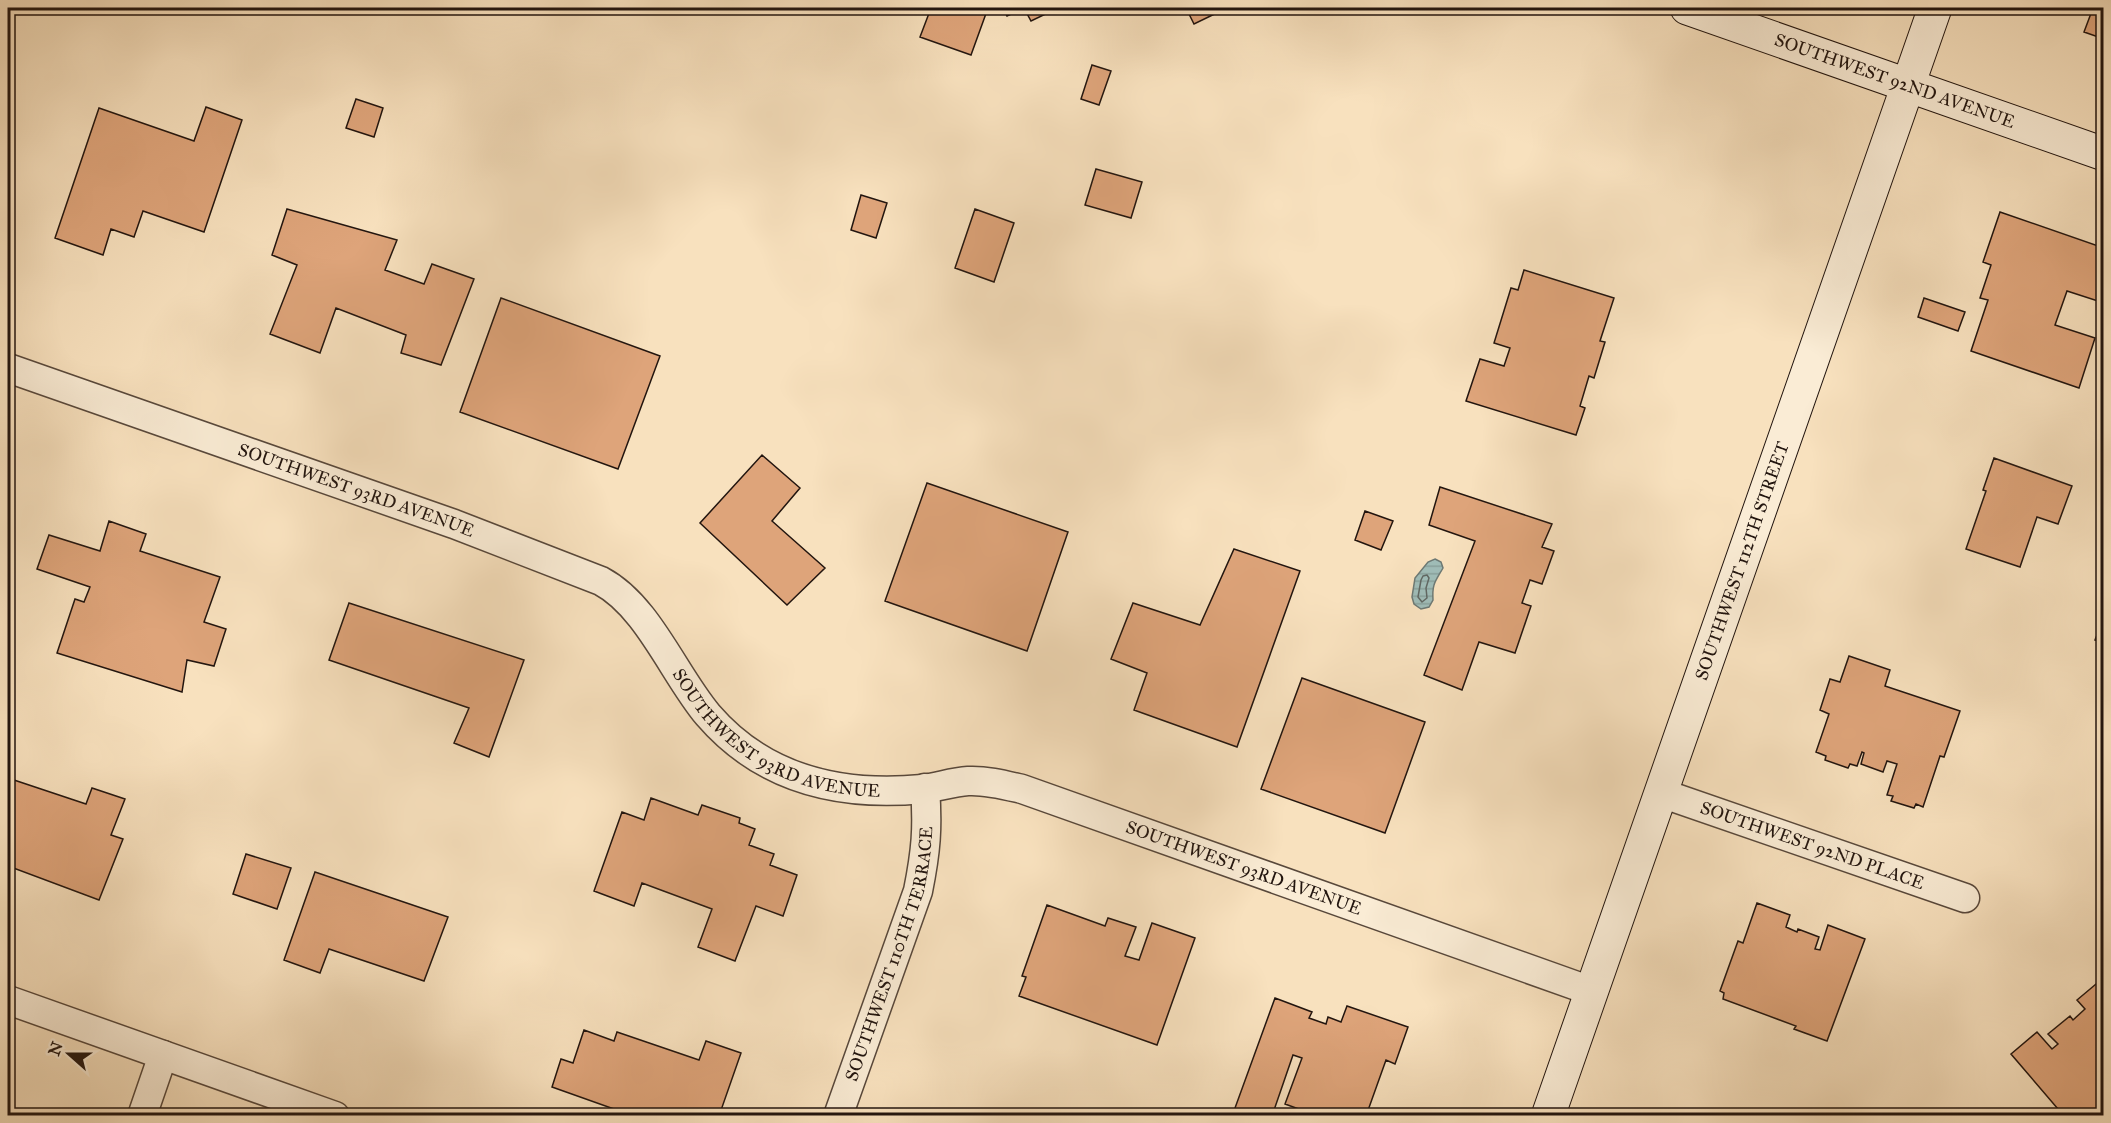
<svg xmlns="http://www.w3.org/2000/svg" width="2111" height="1123" font-family="'IM FELL Great Primer',serif">
	<style>
		.water { fill: url(#water-rules); stroke: #6d7974; stroke-width: 1.5 }
		.lines { fill: none; stroke-linecap: round; stroke-linejoin: round }
		.shore { stroke: #606863; stroke-width: 1.5 }
		.building { fill: #dea47a; stroke: #22150f; stroke-width: 1.5 }
		.street-casing { stroke: #58483b; stroke-width: 31 }
		.secondary-casing { stroke: #22150f; stroke-width: 35 }
		.street { stroke: #faecd5; stroke-width: 28 }
		.secondary { stroke: #faecd5; stroke-width: 33 }
		.labels { text-anchor: middle; stroke-width: 4.5; stroke-linejoin: round; paint-order: stroke }
		.street-label { font-size: 18px; fill: #22150f; stroke: #faecd5 }
	</style>
	<defs>
		<pattern id="water-rules" width="6" height="5" patternUnits="userSpaceOnUse" patternTransform="scale(1.5)"><rect width="6" height="5" fill="#9fbcb7"/><path d="M0 2.5h6" fill="none" stroke="#89a19c"/></pattern>
	</defs>
	<rect width="100%" height="100%" fill="#f8e1be"/>
	<filter id="stains"><feTurbulence type="fractalNoise" baseFrequency=".00333" numOctaves="4"/><feColorMatrix values="0 0 0 0 .2 0 0 0 0 .09 0 0 0 0 .02 0 0 0 .5 -.17"/></filter>
	<radialGradient id="worn" r=".72"><stop offset=".6" stop-color="#630" stop-opacity="0"/><stop offset="1" stop-color="#630" stop-opacity=".3"/></radialGradient>
	<!-- water -->
	<path class="water" d="M1435,559L1441,562L1443,568C1435,582 1432,584 1433,600L1429,607L1421,609L1414,604L1412,597L1415,578L1428,562Z"/>
	<g class="lines">
		<!-- shore -->
		<path class="shore" d="M1427,575L1429,578L1426,588L1427,598L1422,602L1418,597L1421,580L1423,576Z"/>
	</g>
	<!-- building -->
	<path class="building" d="M931,8H988L971,55L920,37Z
		M1003,8H1024L1007,16Z
		M1024,8H1050L1052,11L1031,21Z
		M1186,8H1227L1194,24Z
		M2093,8H2104V39L2084,32Z
		M1092,65L1111,71L1099,105L1081,99Z
		M356,99L383,108L374,137L346,128Z
		M206,107L242,120L204,232L143,211L134,237L111,229L103,255L55,238L99,108L194,141Z
		M1096,169L1142,182L1131,218L1085,205Z
		M861,195L887,203L876,238L851,230Z
		M287,209L397,240L385,270L424,284L432,264L474,279L441,365L401,353L406,335L336,308L320,353L270,334L297,265L272,255Z
		M975,209L1014,223L994,282L955,268Z
		M2000,212L2104,248V303L2067,291L2055,325L2095,338L2079,388L1971,351L1988,300L1980,298L1991,265L1983,262Z
		M1524,270L1614,298L1600,341L1605,342L1594,378L1589,376L1580,406L1585,408L1576,435L1466,401L1480,359L1504,366L1510,348L1494,343L1511,288L1518,290Z
		M501,298L660,356L618,469L460,412Z
		M1924,298L1965,312L1958,331L1918,317Z
		M762,455L800,488L772,521L825,568L787,605L700,523Z
		M1994,458L2072,486L2058,524L2037,517L2020,567L1966,549L1986,491L1983,490Z
		M927,483L1068,532L1027,651L885,601Z
		M1440,487L1552,524L1542,547L1554,551L1542,584L1530,580L1522,603L1531,606L1515,653L1479,642L1462,690L1424,675L1475,541L1429,525Z
		M1365,511L1393,521L1381,550L1355,540Z
		M109,521L146,534L140,551L220,577L204,622L226,629L214,666L187,660L182,692L57,653L75,599L84,602L90,587L37,569L49,535L100,551Z
		M1234,549L1300,571L1237,747L1134,710L1147,673L1111,659L1133,603L1200,625Z
		M349,603L524,660L489,757L454,743L469,708L329,660Z
		M2104,617V643L2095,640Z
		M1849,656L1890,670L1885,686L1960,711L1944,757L1940,756L1923,807L1916,804L1914,808L1891,801L1893,796L1887,795L1897,764L1887,761L1883,772L1861,764L1864,753L1862,752L1857,766L1850,764L1848,768L1825,760L1826,756L1816,752L1829,714L1820,710L1830,679L1840,682Z
		M1302,678L1425,722L1385,833L1261,789Z
		M8,778L86,804L92,788L125,799L111,835L123,839L99,900L8,866Z
		M651,798L698,815L702,805L740,818L739,823L755,829L749,845L774,854L770,865L797,875L783,916L756,906L735,961L698,947L712,909L642,883L634,906L594,891L622,812L644,820Z
		M246,854L291,868L277,909L233,894Z
		M315,872L448,917L424,981L329,949L320,973L284,960Z
		M1757,903L1790,915L1786,927L1797,932L1798,929L1819,937L1815,949L1820,950L1828,925L1865,939L1827,1041L1794,1029L1796,1026L1723,999L1724,993L1720,991L1738,941L1743,943Z
		M1047,905L1105,926L1108,918L1136,927L1125,956L1139,960L1152,923L1195,938L1157,1045L1019,996L1026,977L1022,976Z
		M2102,979L2104,1116H2064L2011,1054L2037,1032L2052,1049L2058,1044L2048,1034L2070,1016L2073,1020L2085,1009L2077,1000Z
		M1275,998L1312,1012L1309,1018L1326,1024L1328,1017L1341,1022L1347,1006L1408,1027L1395,1064L1386,1060L1366,1116H1353L1337,1110L1335,1116H1318L1285,1104L1302,1058L1293,1055L1272,1116H1256L1235,1108Z
		M584,1030L614,1041L617,1032L699,1060L706,1041L741,1053L719,1116L702,1113L701,1116H622L613,1113L614,1109L552,1087L561,1059L573,1063Z"/>
	<g class="lines">
		<!-- street casing -->
		<g class="street-casing">
			<g id="street">
				<path id="s1" d="M8,368L454,524L601,581C648,606 674,675 708,715C764,780 841,797 923,789C938,787 953,782 968,781C986,780 1005,785 1022,789L1591,991"/>
				<path id="s2" d="M1661,793L1965,898"/>
				<path d="M8,1000L335,1116"/>
				<path d="M142,1116L163,1055"/>
				<path id="s3" d="M838,1116L918,891C926,851 928,828 925,788"/>
			</g>
		</g>
		<!-- secondary casing -->
		<g class="secondary-casing">
			<g id="secondary">
				<path id="s4" d="M1687,8L2104,154"/>
				<path id="s5" d="M1548,1116L1935,8"/>
			</g>
		</g>
		<!-- street -->
		<use href="#street" class="street"/>
		<!-- secondary -->
		<use href="#secondary" class="secondary"/>
	</g>
	<g class="labels">
		<!-- street labels -->
		<g class="street-label">
			<text dy="6" stroke="none"><textPath href="#s4" startOffset="220">SOUTHWEST 92ND AVENUE</textPath></text>
			<text dy="6" stroke="none"><textPath href="#s1" startOffset="369">SOUTHWEST 93RD AVENUE</textPath></text>
			<text dy="6" stroke="none"><textPath href="#s5" startOffset="588">SOUTHWEST 112TH STREET</textPath></text>
			<text dy="6" stroke="none"><textPath href="#s1" startOffset="873">SOUTHWEST 93RD AVENUE</textPath></text>
			<text dy="6" stroke="none"><textPath href="#s2" startOffset="160">SOUTHWEST 92ND PLACE</textPath></text>
			<text dy="6" stroke="none"><textPath href="#s1" startOffset="1376">SOUTHWEST 93RD AVENUE</textPath></text>
			<text dy="6" stroke="none"><textPath href="#s3" startOffset="171">SOUTHWEST 110TH TERRACE</textPath></text>
		</g>
	</g>
	<!-- margin -->
	<rect width="2111" height="1123" fill="none" stroke="#f8e1be" stroke-width="30"/>
	<rect x="9" y="9" width="2093" height="1105" fill="none" stroke="#22150f" stroke-width="3"/>
	<rect x="15" y="15" width="2081" height="1093" fill="none" stroke="#22150f" stroke-width="1.5"/>
	<!-- north arrow -->
	<g transform="translate(69 1054) rotate(291)" stroke="#faecd5" stroke-width="4.5" paint-order="stroke">
	<path d="M0-4.5L10 22L0 15L-10 22Z" fill="#22150f"/>
	<text y="-9" font-size="16" font-weight="bold" text-anchor="middle" fill="#22150f">N</text>
	</g>
	<rect width="100%" height="100%" filter="url(#stains)"/>
	<rect width="100%" height="100%" fill="url(#worn)"/>
</svg>
